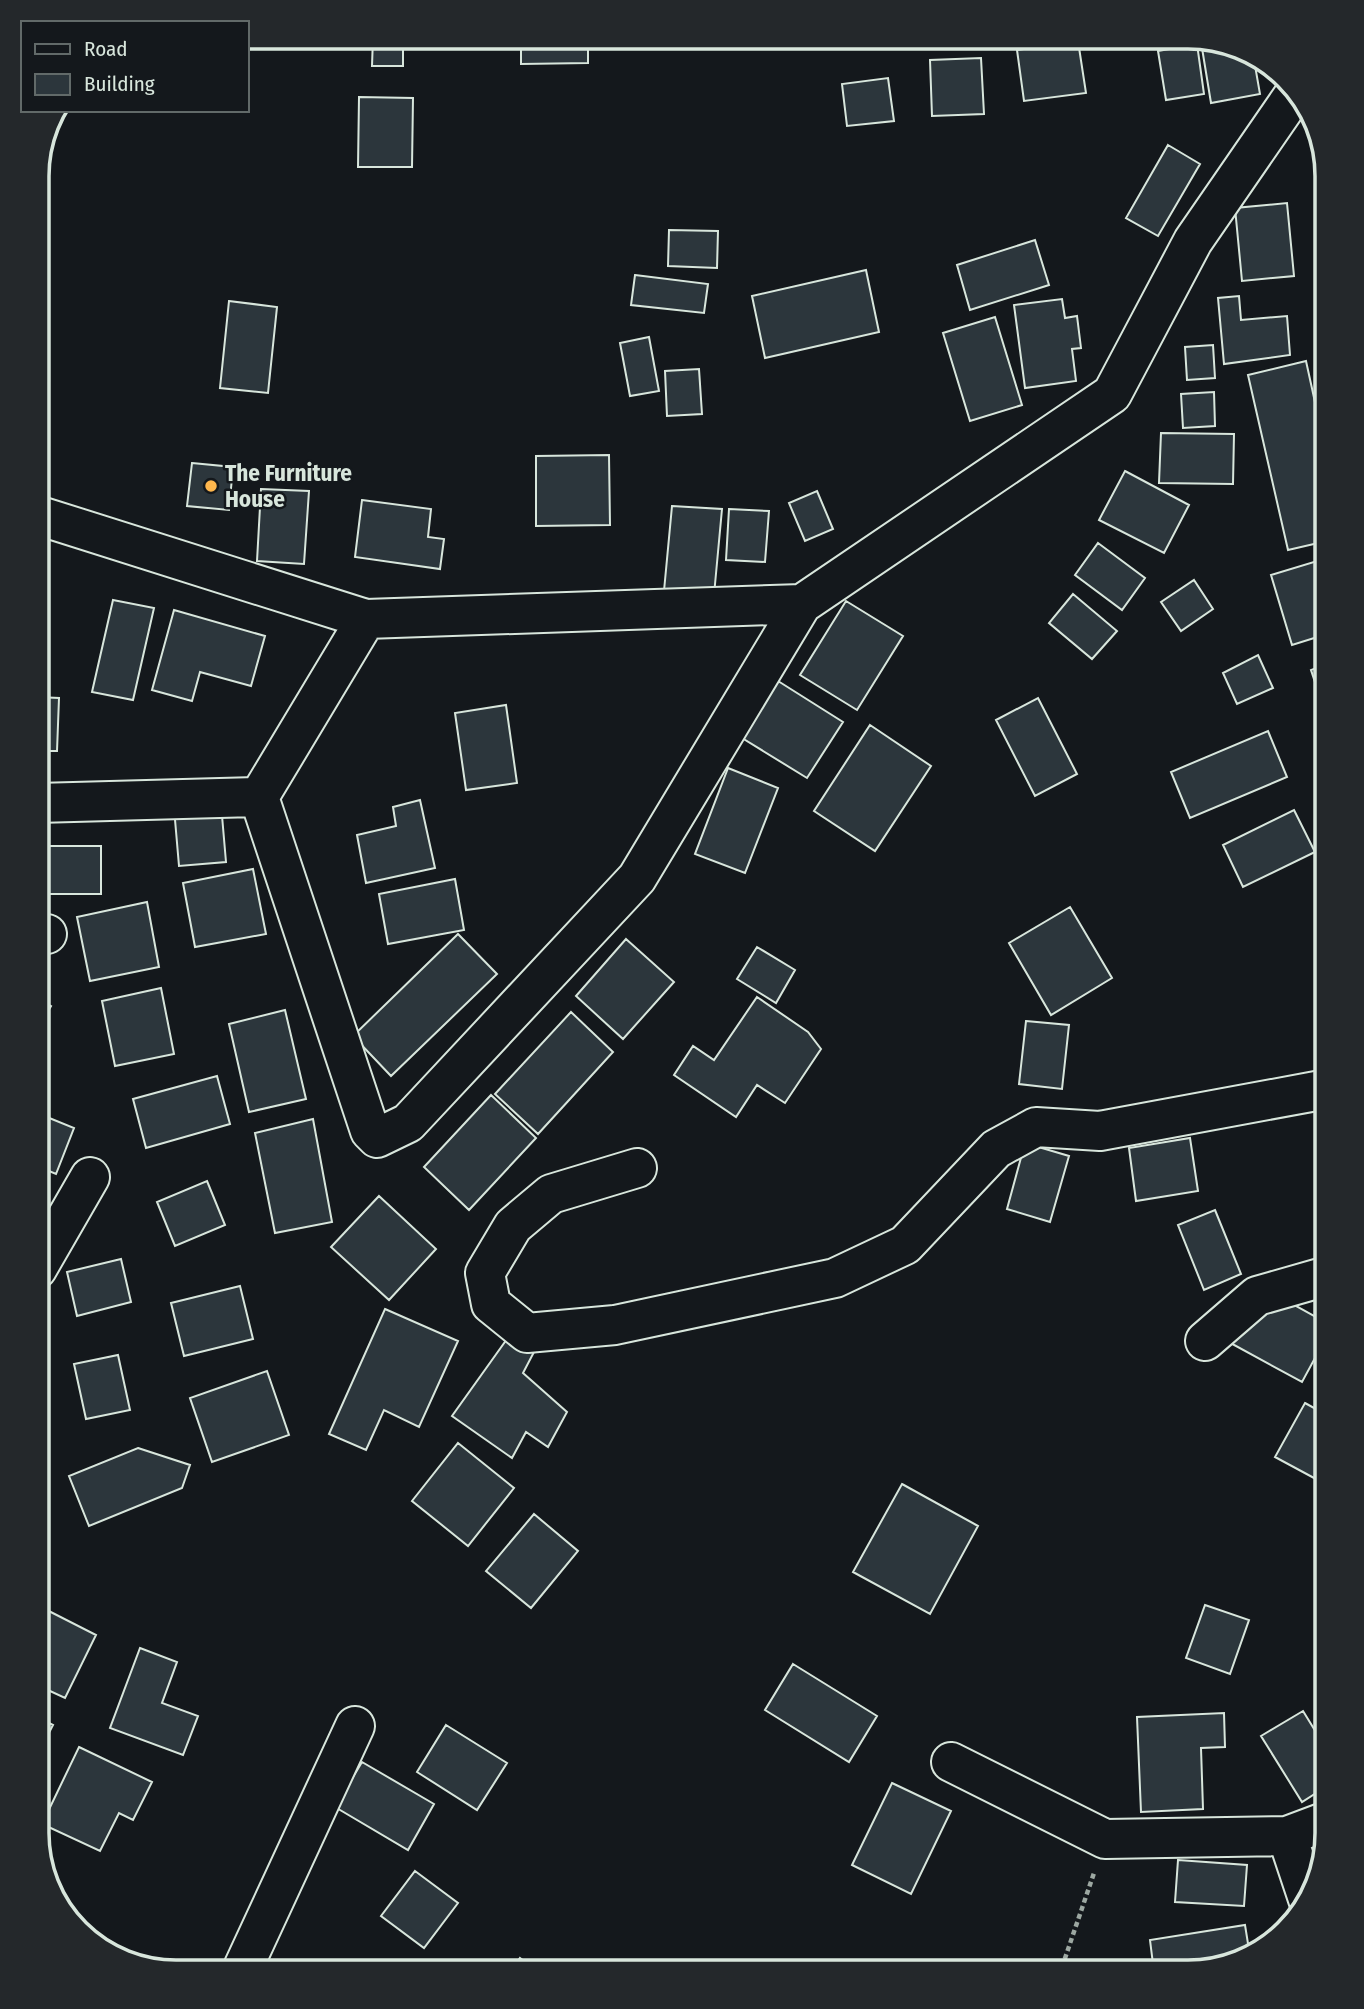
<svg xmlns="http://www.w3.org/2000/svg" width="1364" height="2009" font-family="'Fira Sans Condensed',sans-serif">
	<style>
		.building { fill: #2c363c; stroke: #d8e6dc; stroke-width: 2 }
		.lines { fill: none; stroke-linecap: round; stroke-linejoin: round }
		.minor-casing { stroke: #d8e6dc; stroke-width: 42 }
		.path { stroke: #9da8a2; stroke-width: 4.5; stroke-dasharray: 5 3.5; stroke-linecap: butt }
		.minor { stroke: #14181c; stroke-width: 38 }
		.poi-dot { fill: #ffb74d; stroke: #14181c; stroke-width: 2.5 }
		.labels { text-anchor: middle; stroke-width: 5; stroke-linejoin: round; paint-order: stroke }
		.poi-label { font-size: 23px; font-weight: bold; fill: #d8e6dc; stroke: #14181c; text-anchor: start }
		.rim { fill: none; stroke: #d8e6dc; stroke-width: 3.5 }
	</style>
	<rect width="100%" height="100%" fill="#14181c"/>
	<!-- building -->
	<path class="building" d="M373,37H403V66H372Z
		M521,37H588V63L521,64Z
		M1078,41L1086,93L1024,101L1017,50Z
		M1197,44L1204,94L1166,100L1158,51Z
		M1222,45L1253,54L1260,94L1211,103L1202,48Z
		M981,58L984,114L932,116L930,60Z
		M888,78L894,121L847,126L842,84Z
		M359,97L413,98L412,167H358Z
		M1168,145L1200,164L1158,236L1126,218Z
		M1287,203L1294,276L1242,281L1235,208Z
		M669,230L718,231L717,268L668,266Z
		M1035,240L1049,285L970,310L957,265Z
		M866,270L879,332L765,358L752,296Z
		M635,275L708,284L704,313L631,305Z
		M1239,296L1241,320L1287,316L1290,355L1224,364L1218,298Z
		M1062,299L1065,318L1077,316L1081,348L1072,349L1076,381L1025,388L1014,305Z
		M229,301L277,307L268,393L220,388Z
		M995,317L1022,405L970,421L943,333Z
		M649,337L659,391L630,396L620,343Z
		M1213,345L1215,378L1187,380L1185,347Z
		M1306,361L1327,457V541L1288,550L1248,375Z
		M699,369L702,414L667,416L665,371Z
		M37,372L45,373L37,425Z
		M1214,392L1215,426L1183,428L1181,394Z
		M1161,433L1234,434L1233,484L1159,483Z
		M609,455L610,525L536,526V456Z
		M192,463L233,467L229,510L187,506Z
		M1125,471L1189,505L1164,553L1099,520Z
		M261,489L309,491L304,564L257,561Z
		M817,491L833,529L805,541L789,503Z
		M362,500L431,509L428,537L444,539L440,569L355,557Z
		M672,506L722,509L714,595L664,591Z
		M729,509L769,511L765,562L726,560Z
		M1098,543L1145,578L1122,610L1075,575Z
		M1327,558V634L1292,645L1271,575Z
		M1194,580L1213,609L1181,631L1161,602Z
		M1073,594L1117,631L1092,659L1049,623Z
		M113,600L154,608L133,700L92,692Z
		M846,601L903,636L857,710L800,675Z
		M174,610L265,636L251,686L200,672L192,701L152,690Z
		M1258,655L1273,688L1237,704L1223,673Z
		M1327,664V718L1311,670Z
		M778,681L843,722L807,778L742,738Z
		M37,697L59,698L57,751H37Z
		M1038,698L1077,774L1035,796L996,720Z
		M506,705L517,783L466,790L455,713Z
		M870,725L931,766L875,851L814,811Z
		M1268,731L1287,777L1190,818L1171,772Z
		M728,768L778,788L745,873L695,854Z
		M420,800L435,868L366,883L357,835L396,826L393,807Z
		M221,804L226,862L179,866L174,808Z
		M1294,810L1315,852L1243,887L1223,845Z
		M37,846H101V894H37Z
		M253,869L266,934L195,947L183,883Z
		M455,879L464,930L388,944L379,894Z
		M147,902L159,967L90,981L77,917Z
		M1070,907L1112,978L1051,1015L1009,943Z
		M458,934L497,974L391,1076L353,1036Z
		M626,939L674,982L623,1039L576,996Z
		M757,947L795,970L776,1003L737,979Z
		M161,988L174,1054L115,1066L102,1001Z
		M757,997L808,1032L821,1049L785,1103L757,1085L736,1117L674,1075L693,1046L714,1060Z
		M37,998L51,1006L37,1030Z
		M285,1010L306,1099L249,1112L229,1024Z
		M571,1012L613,1052L538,1134L495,1094Z
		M1026,1021L1069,1025L1062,1089L1019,1084Z
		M217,1076L230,1124L146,1148L133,1099Z
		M491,1095L536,1138L469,1210L424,1167Z
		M37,1113L74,1128L56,1174L37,1166Z
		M313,1119L332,1222L275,1233L255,1133Z
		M1190,1138L1198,1191L1136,1201L1129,1148Z
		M1025,1143L1069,1156L1050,1222L1007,1209Z
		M207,1181L225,1225L175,1246L157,1202Z
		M379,1196L436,1249L389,1300L331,1247Z
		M1215,1210L1241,1274L1204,1290L1178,1225Z
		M121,1259L131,1302L77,1316L67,1272Z
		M240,1286L253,1339L184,1356L171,1303Z
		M1280,1297L1327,1323V1336L1302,1382L1225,1340Z
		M385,1309L458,1341L419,1427L384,1410L366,1450L329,1434Z
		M507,1339L534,1352L523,1373L567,1412L548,1447L526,1432L512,1458L452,1416Z
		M118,1355L130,1410L86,1419L74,1364Z
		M267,1371L289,1435L212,1462L190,1398Z
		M1305,1403L1327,1415V1485L1275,1457Z
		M458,1443L514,1488L468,1546L412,1501Z
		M138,1448L190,1465L182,1488L89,1526L69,1476Z
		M902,1484L978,1526L930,1614L853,1572Z
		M534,1514L578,1551L531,1608L486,1571Z
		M37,1605L96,1635L65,1698L37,1685Z
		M1205,1605L1249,1620L1230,1674L1186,1658Z
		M140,1648L177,1662L162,1703L198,1716L183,1755L110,1728Z
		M793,1664L877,1716L849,1762L765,1710Z
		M1303,1711L1327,1750V1786L1302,1802L1261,1736Z
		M1224,1713L1225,1747L1201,1748L1203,1809L1141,1812L1137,1717Z
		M37,1717L53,1725L37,1756Z
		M446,1725L507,1763L477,1810L417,1772Z
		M79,1747L152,1782L133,1820L119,1813L100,1851L42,1824Z
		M362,1762L434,1804L408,1850L335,1807Z
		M892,1783L951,1811L911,1894L852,1865Z
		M1178,1860L1247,1865L1244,1906L1175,1902Z
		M415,1871L458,1903L424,1948L381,1916Z
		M1245,1925L1250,1956L1189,1972H1154L1150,1940Z
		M520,1958L539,1972H510Z"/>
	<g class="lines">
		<!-- minor casing -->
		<g class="minor-casing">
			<path id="minor" d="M37,515L366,619
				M259,797L370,1131L377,1138L408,1123L637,878L802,604
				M37,803L259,797L366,619L802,604L1112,394L1193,241L1295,93
				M37,935L47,934
				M637,1168L551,1194L513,1226L485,1273L491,1304L527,1333L615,1325L835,1278L905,1245L996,1149L1036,1127L1100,1131L1327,1089
				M37,1269L90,1177
				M1205,1341L1257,1296L1327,1276
				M951,1762L1105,1839L1287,1836L1327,1821
				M1287,1836L1309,1902
				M241,1972L355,1726"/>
		</g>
		<!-- path -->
		<path class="path" d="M1062,1967L1094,1873"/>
		<!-- minor -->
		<use href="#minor" class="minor"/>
	</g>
	<!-- markers -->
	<circle class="poi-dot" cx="211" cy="486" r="7"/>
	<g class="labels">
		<!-- poi labels -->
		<g class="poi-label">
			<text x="225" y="481">The Furniture<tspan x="225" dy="26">House</tspan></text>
		</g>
	</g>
	<!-- crop -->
	<path d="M0 0H1364V2009H0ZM176 49H1188A127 127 0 0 1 1315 176V1833A127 127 0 0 1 1188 1960H176A127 127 0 0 1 49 1833V176A127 127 0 0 1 176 49Z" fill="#24282b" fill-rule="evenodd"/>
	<path class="rim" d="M176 49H1188A127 127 0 0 1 1315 176V1833A127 127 0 0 1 1188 1960H176A127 127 0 0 1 49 1833V176A127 127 0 0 1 176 49Z"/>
	<!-- legend -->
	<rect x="21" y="21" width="228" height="91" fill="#14181c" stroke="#626a69" stroke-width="2"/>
	<rect x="35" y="44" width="35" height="10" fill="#14181c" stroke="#626a69" stroke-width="2"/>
	<text x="84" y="56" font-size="21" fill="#d8e6dc">Road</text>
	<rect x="35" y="74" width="35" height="21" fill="#2c363c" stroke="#626a69" stroke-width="2"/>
	<text x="84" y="91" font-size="21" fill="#d8e6dc">Building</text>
</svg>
